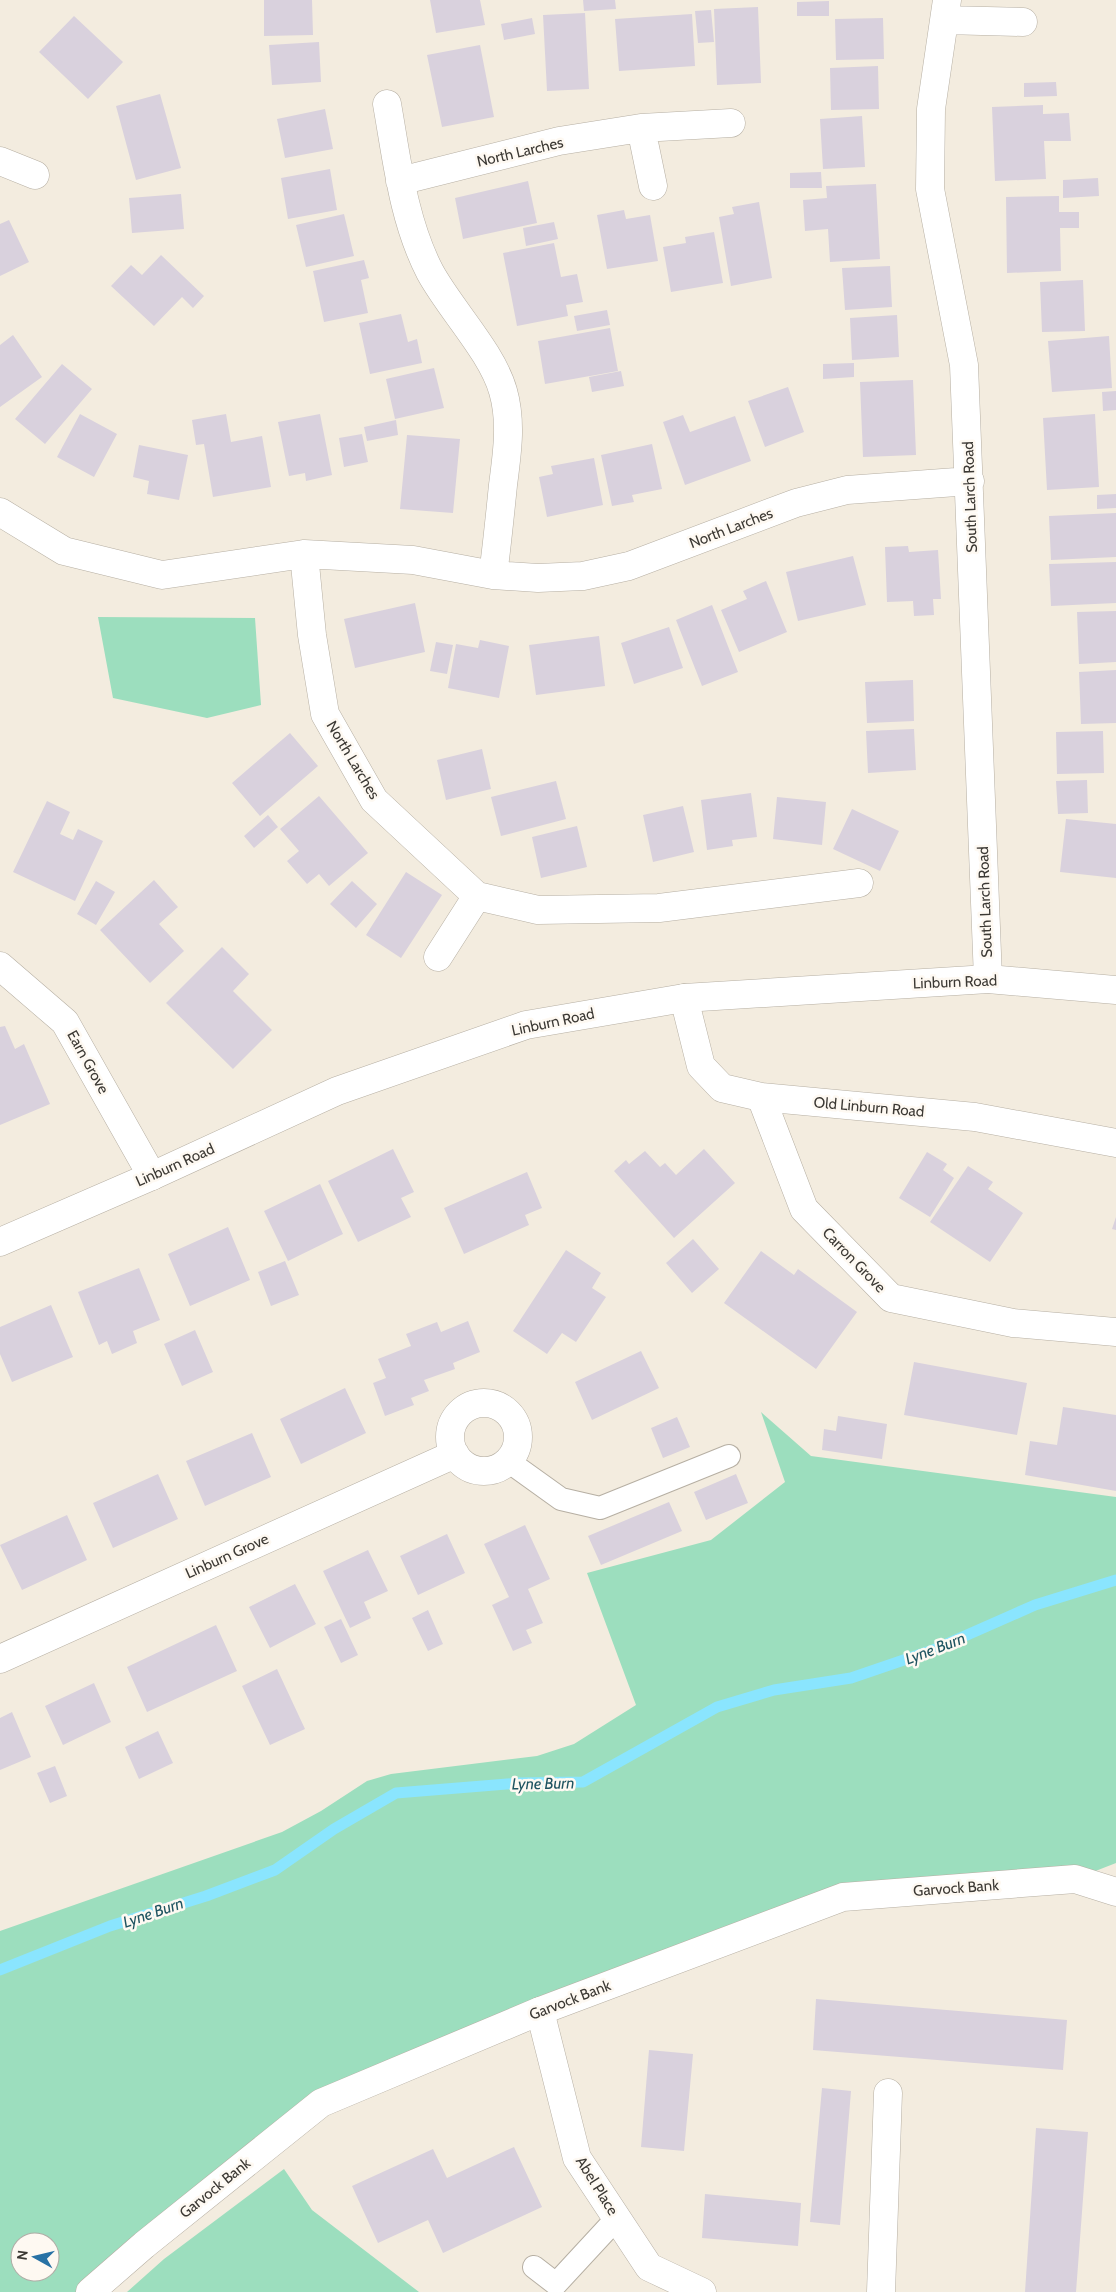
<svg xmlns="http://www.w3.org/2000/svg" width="1116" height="2292" font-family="Cabin,sans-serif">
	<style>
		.green { fill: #9cdebe; fill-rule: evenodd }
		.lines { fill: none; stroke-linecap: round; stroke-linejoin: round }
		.stream { stroke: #8ae5fe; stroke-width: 11 }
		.building { fill: #d9d1dd }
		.service-casing { stroke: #b6afa3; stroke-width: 24 }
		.minor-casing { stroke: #b6afa3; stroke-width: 29 }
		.tertiary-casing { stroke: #b6afa3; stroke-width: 29 }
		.service { stroke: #fff; stroke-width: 22 }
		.minor { stroke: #fff; stroke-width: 28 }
		.tertiary { stroke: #fff; stroke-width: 28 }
		.labels { text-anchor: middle; stroke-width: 5; stroke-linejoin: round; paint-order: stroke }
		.street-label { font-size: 15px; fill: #3c3934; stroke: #fef9f2 }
		.water-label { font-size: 16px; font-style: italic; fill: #1f5461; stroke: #fef9f2 }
	</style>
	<rect width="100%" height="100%" fill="#f3ecdf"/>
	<!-- green -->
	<path class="green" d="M98,617L255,618L261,705L207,718L113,698Z
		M761,1412L811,1456L1116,1497V1863L1075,1879L843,1897L321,2103L96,2292H0V1931L282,1832L321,1811L367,1781L391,1774L537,1756L574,1744L636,1705L587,1573L711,1540L785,1482ZM20,2242H50V2272H20Z
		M284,2169L312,2210L419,2292H127L164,2259Z"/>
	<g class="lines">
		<!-- stream -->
		<path class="stream" d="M0,1970L110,1926L206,1896L275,1870L334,1829L396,1793L519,1783L583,1782L717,1707L774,1690L851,1678L933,1650L1035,1605L1116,1580"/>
	</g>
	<!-- building -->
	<path class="building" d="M264,0H312L313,35L264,36Z
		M430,0H480L485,25L436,33Z
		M583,0H615L616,9L584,11Z
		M829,1V16H797V2Z
		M758,7L761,83L717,85L714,9Z
		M711,10L714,42L698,43L695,11Z
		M585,13L589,89L547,91L543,15Z
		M692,14L695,66L619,71L615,19Z
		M74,16L123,62L88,99L39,52Z
		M532,18L535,34L504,40L501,24Z
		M883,18L884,59L836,60L835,19Z
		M319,42L321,82L272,85L269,45Z
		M480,45L494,117L442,127L427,55Z
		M878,66L879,109L831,110L830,68Z
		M1056,82L1057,96L1024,97V83Z
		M160,94L181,168L136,180L116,106Z
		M1043,105V114L1069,113L1071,141H1044L1046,179L995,181L992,107Z
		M325,109L333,149L285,158L277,119Z
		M862,116L865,167L823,169L820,119Z
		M330,169L337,210L288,219L281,178Z
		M821,172L822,188H790V173Z
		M1098,178L1099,196L1063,198V180Z
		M528,181L537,223L463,239L455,198Z
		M876,184L880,259L830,262L828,229L805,231L803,200L827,198L826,186Z
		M181,194L184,229L132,233L129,198Z
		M1059,196V212H1079V228H1060L1061,271L1007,273L1006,197Z
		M759,202L772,278L731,286L719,217L734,214L732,207Z
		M624,210L626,219L650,215L658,261L607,269L597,215Z
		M344,214L354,256L306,267L296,225Z
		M9,220L29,262L0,276V224Z
		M554,222L558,239L526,246L523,228Z
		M714,232L723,283L671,292L663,247L686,243L685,237Z
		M554,243L561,277L577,274L583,302L566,305L568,316L517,326L503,253Z
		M161,255L204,296L193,308L182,297L154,326L111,286L131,265L142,275Z
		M364,260L369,278L361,280L368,313L324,322L313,271Z
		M890,266L892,307L845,310L842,268Z
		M1083,280L1085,331L1042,332L1040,282Z
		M607,310L610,325L577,331L574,316Z
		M401,314L408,342L417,339L422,363L370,374L359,323Z
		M897,315L899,357L852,360L850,318Z
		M610,328L618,371L545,384L538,341Z
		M13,335L42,377L0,407V345Z
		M1109,336L1112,388L1052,392L1048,341Z
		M854,363V377L823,379V364Z
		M62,364L92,389L45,444L15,419Z
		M434,368L444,408L395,419L386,379Z
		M621,371L624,386L592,392L589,377Z
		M913,380L916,455L863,457L860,382Z
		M788,387L804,432L765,447L748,401Z
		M1116,391V410L1103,411L1102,392Z
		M80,414L117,434L94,477L57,457Z
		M226,414L231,442L262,436L271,487L213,497L204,444L196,445L192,420Z
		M320,414L332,475L306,481L305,473L289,476L278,422Z
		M1095,414L1099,487L1047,490L1043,418Z
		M683,415L690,432L735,416L751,461L685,485L663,422Z
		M396,420L398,435L367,441L364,427Z
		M362,434L368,462L344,467L339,438Z
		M407,435L460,439L453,513L400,509Z
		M652,444L662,489L632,495L634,502L612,506L601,455Z
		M139,445L188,455L179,500L147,494L149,481L133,477Z
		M594,458L603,505L547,517L539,477L553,474L551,466Z
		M1116,494V508L1097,509V495Z
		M1116,513V557L1051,560L1049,516Z
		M908,546L909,552L938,550L941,599H933L934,615L914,616L913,601L887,602L885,547Z
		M853,556L866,605L798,621L786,572Z
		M1116,562V603L1051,606L1049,564Z
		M766,581L787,632L739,652L721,610L747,599L743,591Z
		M415,603L425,652L355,668L344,619Z
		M712,605L738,672L702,686L676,620Z
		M1116,611V662L1079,664L1077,612Z
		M669,627L683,668L634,684L621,643Z
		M599,636L605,686L536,695L529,645Z
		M480,640L509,646L499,698L448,688L456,644L478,648Z
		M436,642L453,645L447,674L430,671Z
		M1116,670V723L1081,724L1079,672Z
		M913,680L914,721L867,723L865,682Z
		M914,729L916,770L868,773L866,731Z
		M1103,731L1104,773L1057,774L1056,732Z
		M290,733L318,766L260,816L232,783Z
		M482,749L491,789L446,800L437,760Z
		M1087,780L1088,813L1058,814L1056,781Z
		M556,781L566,819L501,836L491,797Z
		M751,793L757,837L732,840L733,846L707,850L701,800Z
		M319,796L368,853L329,886L319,874L307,884L287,861L299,851L280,829Z
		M777,797L826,802L822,845L773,839Z
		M47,801L70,812L60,834L73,840L78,829L103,841L75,901L13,872Z
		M683,806L694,852L653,862L643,815Z
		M852,809L899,831L880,871L833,849Z
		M268,815L278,827L254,848L244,836Z
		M1066,819L1116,824V878L1060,872Z
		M577,826L587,867L541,878L532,837Z
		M406,872L442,895L401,958L366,935Z
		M154,880L178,907L159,924L184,951L150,983L100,930Z
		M96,881L115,892L96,925L77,914Z
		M352,881L377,904L356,928L330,904Z
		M222,947L249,974L233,991L272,1030L233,1069L166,1003Z
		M5,1026L15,1049L24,1044L50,1104L0,1125V1027Z
		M393,1149L414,1192L401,1198L411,1217L358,1242L328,1181Z
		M704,1149L735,1183L674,1238L614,1171L626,1160L629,1164L645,1151L660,1167L665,1163L676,1175Z
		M927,1152L947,1164L943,1170L954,1178L930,1217L899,1198Z
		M968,1166L993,1182L988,1189L1023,1213L990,1262L930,1222Z
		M527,1172L542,1208L525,1215L529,1225L464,1254L444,1208Z
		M320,1184L343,1234L288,1261L264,1211Z
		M1116,1217V1230L1112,1229Z
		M228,1227L250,1280L190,1306L168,1254Z
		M693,1239L719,1269L692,1293L666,1263Z
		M566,1250L601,1273L592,1288L606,1297L576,1342L562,1333L547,1354L513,1331Z
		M761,1251L794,1275L798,1269L857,1312L816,1369L724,1303Z
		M285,1261L299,1295L271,1306L258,1272Z
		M139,1268L160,1320L133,1331L137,1343L112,1354L107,1341L99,1345L78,1292Z
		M51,1305L73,1357L12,1382L0,1354V1327Z
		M468,1321L480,1352L453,1363L455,1369L424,1380L429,1391L411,1398L414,1405L385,1416L373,1383L386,1378L378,1359L411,1346L406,1334L437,1322L441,1332Z
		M195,1330L213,1372L182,1386L164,1344Z
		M641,1351L659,1388L592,1420L575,1382Z
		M914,1362L1027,1383L1017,1435L904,1415Z
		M345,1388L366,1433L301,1464L280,1419Z
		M1063,1407L1116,1415V1491L1025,1475L1030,1441L1057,1445Z
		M838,1416L887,1424L882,1459L822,1450L824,1429L836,1431Z
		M677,1417L690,1447L663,1458L651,1428Z
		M252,1433L271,1477L205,1506L186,1461Z
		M158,1474L178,1519L113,1548L93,1503Z
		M736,1474L748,1503L706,1520L694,1492Z
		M669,1502L682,1531L601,1565L588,1536Z
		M67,1515L87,1560L22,1590L0,1545Z
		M525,1525L550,1579L528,1589L543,1623L526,1630L532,1643L513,1651L492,1605L509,1597L484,1544Z
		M447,1534L465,1573L418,1595L400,1556Z
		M368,1550L388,1591L364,1602L371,1618L350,1628L323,1571Z
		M295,1584L316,1624L270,1648L249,1607Z
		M428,1610L443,1644L428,1651L412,1618Z
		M341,1619L358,1655L341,1663L324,1627Z
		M216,1625L237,1671L147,1712L127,1667Z
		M277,1669L305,1729L270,1745L242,1686Z
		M94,1683L111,1722L63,1745L45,1706Z
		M12,1712L31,1757L0,1770V1718Z
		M158,1731L173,1763L139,1779L125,1747Z
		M55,1766L67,1796L50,1803L37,1773Z
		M816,1999L1067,2020L1063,2070L813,2050Z
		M649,2050L693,2054L684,2151L641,2147Z
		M822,2088L851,2091L840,2225L810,2222Z
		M1036,2128L1088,2132L1076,2292H1025Z
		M514,2147L542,2207L443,2253L428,2220L378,2243L352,2186L433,2149L447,2178Z
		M705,2194L801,2203L798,2246L702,2238Z"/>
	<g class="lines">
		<!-- service casing -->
		<g class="service-casing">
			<path id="service" d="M508,1461L561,1499L600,1508L729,1456
				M534,2267L556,2284L617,2218"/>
		</g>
		<!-- minor casing -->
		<g class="minor-casing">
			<path id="minor" d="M947,0L931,109L930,189L964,365L988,979
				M945,20L1023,22
				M387,104C397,160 403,220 430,272C450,309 492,352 503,391C512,422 507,454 503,485C500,515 497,545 493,575
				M641,128L653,186
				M0,161L35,175
				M400,181L559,141L641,128L731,123
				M0,512L64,551L162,575L304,554L413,560L493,575L538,578L583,576L629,566L796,503L847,490L970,481
				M304,554L312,635L325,714L374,800L477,896L538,910L659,908L859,883
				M438,957L477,896
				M0,966L65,1022L152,1176
				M684,998L701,1066L722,1088L761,1097L975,1117L1116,1143
				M761,1097L804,1209L891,1298L1013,1323L1116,1332
				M450 1437a34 34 0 1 1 68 0a34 34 0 1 1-68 0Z
				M0,1659L455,1454
				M540,2011L577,2158L649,2267L702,2292
				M881,2292L888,2093"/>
		</g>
		<!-- tertiary casing -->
		<g class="tertiary-casing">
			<path id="tertiary" d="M0,1242L152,1176L337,1091L526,1025L684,998L988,979L1116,990
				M90,2292L144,2245L321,2103L540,2011L843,1897L1075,1879L1116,1892"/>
		</g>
		<!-- service -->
		<use href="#service" class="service"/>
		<!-- minor -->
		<use href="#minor" class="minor"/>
		<!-- tertiary -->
		<use href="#tertiary" class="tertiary"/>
	</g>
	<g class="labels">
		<!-- street labels -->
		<g class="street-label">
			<text transform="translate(520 152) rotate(-13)" y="5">North Larches</text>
			<text transform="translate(970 497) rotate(-92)" y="5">South Larch Road</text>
			<text transform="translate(731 528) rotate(-21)" y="5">North Larches</text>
			<text transform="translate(353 760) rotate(59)" y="5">North Larches</text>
			<text transform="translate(985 902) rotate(-92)" y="5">South Larch Road</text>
			<text transform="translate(955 982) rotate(-2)" y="5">Linburn Road</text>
			<text transform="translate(553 1022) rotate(-12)" y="5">Linburn Road</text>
			<text transform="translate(88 1062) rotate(61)" y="5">Earn Grove</text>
			<text transform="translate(869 1107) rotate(5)" y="5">Old Linburn Road</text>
			<text transform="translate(175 1165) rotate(-24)" y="5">Linburn Road</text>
			<text transform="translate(854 1260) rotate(46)" y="5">Carron Grove</text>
			<text transform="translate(227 1556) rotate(-24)" y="5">Linburn Grove</text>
			<text transform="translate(956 1888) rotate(-4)" y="5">Garvock Bank</text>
			<text transform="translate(570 2000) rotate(-21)" y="5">Garvock Bank</text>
			<text transform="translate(597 2186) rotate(58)" y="5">Abel Place</text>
			<text transform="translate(215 2188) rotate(-39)" y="5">Garvock Bank</text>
		</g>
		<!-- water labels -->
		<g class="water-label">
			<text transform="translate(935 1648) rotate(-21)" y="6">Lyne Burn</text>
			<text transform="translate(543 1783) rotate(-1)" y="6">Lyne Burn</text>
			<text transform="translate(153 1912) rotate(-19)" y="6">Lyne Burn</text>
		</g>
	</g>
	<!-- north arrow -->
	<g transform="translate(35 2257) rotate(278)"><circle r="24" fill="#fef9f2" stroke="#b0aca6"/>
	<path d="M0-4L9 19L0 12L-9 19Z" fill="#2872a5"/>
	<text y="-8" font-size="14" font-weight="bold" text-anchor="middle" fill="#3c3934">N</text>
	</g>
</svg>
